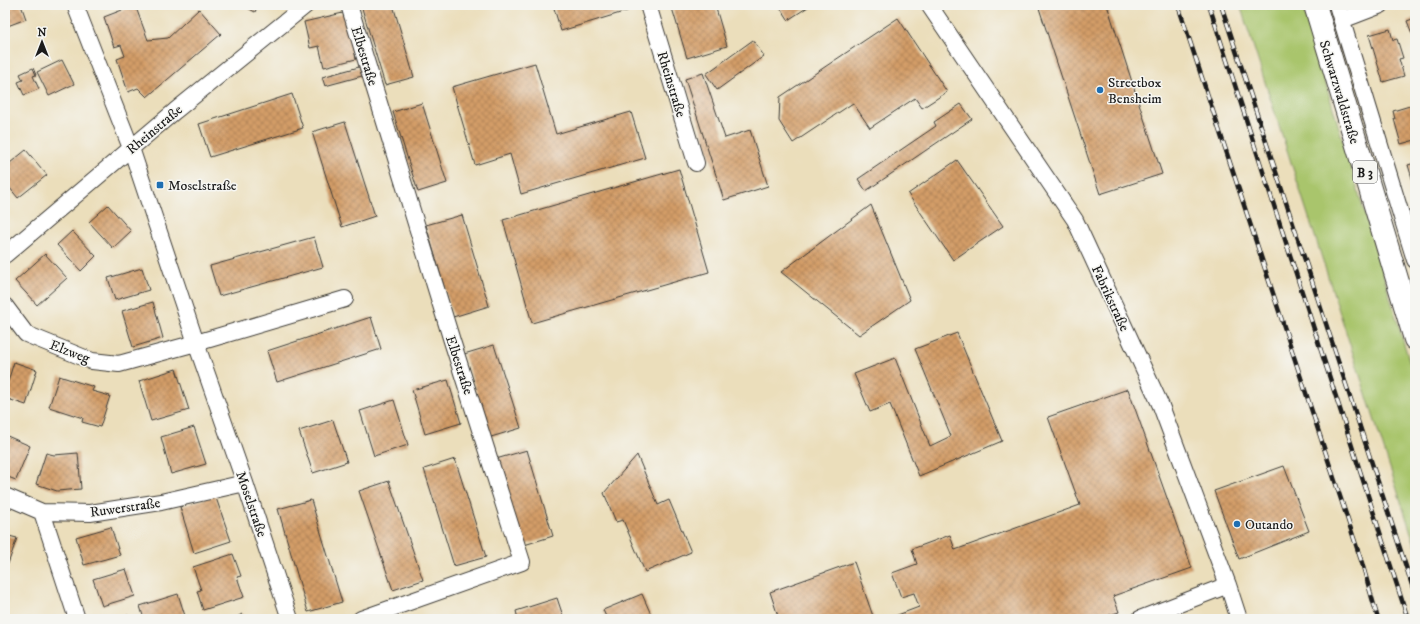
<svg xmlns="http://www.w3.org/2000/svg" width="1420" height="624" font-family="'IM FELL DW Pica',serif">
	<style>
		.garden { fill: #a9c56c; stroke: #627044 }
		.building { fill: url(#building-cross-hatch) }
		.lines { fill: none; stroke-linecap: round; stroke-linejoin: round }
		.street-casing { stroke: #3b3934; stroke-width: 18 }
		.primary-casing { stroke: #3b3934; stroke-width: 24 }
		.street { stroke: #fff; stroke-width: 16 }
		.primary { stroke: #fff; stroke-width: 22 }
		.rail-casing { stroke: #1c1c1c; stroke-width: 4.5 }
		.rail { stroke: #f6f6f2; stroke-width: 3; stroke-dasharray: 9; stroke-linecap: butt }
		.poi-dot { fill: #1f6fb2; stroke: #f6f6f2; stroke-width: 1.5 }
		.labels { text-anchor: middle; stroke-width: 3; stroke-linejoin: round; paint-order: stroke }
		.shield { fill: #f6f6f2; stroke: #5d5d5c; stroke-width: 1 }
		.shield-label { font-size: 13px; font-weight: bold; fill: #1c1c1c }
		.street-label { font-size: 14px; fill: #1c1c1c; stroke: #f6f6f2 }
		.poi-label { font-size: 14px; fill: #1c1c1c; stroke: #f6f6f2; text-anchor: start }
	</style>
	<defs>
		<pattern id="building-cross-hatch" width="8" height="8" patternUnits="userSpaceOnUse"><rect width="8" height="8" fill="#d39d67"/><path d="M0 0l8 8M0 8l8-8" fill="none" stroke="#aa7f54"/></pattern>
	</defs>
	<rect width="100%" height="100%" fill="#f6f6f2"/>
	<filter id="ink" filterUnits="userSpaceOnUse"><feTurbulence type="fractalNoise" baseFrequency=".025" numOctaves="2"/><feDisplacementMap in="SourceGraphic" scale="8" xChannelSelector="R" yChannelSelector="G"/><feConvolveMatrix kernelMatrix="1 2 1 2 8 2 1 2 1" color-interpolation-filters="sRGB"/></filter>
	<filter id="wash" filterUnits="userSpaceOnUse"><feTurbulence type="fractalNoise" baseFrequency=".012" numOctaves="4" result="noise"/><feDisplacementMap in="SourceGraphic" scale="16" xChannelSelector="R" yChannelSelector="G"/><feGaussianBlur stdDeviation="0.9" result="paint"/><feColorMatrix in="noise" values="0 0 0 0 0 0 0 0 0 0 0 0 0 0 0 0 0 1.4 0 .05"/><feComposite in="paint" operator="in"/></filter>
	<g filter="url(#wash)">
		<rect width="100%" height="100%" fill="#ebdebb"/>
		<!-- garden -->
		<path class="garden" d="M1240,5H1302L1415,380V545Z"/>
		<g id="blocks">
			<!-- building -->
			<path class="building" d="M5,5H21L26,19L5,27Z
				M135,5L148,40L168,38L199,9L221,34L147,97L138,88L128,92L117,59L125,56L121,45L114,47L104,17Z
				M242,5H258L255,12Z
				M361,5H393L414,77L385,85Z
				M553,5H628L630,10L561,31Z
				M681,5H715L727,46L687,58L672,8Z
				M780,5H811L788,20L779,6Z
				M1038,5H1107L1162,174L1100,194Z
				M347,12L356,59L324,67L319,46L310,48L304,22Z
				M898,18L947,92L922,108L915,98L870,128L853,103L793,143L779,121L780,97Z
				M1415,18V41L1407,21Z
				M1390,29L1393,40L1397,39L1403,58L1399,59L1404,76L1383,82L1369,35Z
				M753,40L764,56L717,90L706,74Z
				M62,60L74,84L49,96L37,72Z
				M535,63L556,134L631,112L645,158L521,194L510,154L475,165L452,87Z
				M359,67L362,76L325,86L322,77Z
				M33,68L36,75L33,76L39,89L24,95L18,82L23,80L20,74Z
				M703,73L725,138L750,130L768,186L724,200L685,79Z
				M292,94L303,128L210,157L199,124Z
				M422,103L447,183L418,192L393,112Z
				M961,104L972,119L866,191L858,179L936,126L934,122Z
				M1413,105L1415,111V140L1401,144L1394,119H1395L1393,111Z
				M345,122L375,216L342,227L312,132Z
				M26,150L47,175L18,198L5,182V167Z
				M957,160L1003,226L953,260L908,194Z
				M1415,163V188L1408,165Z
				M679,169L709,272L532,323L503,220Z
				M108,205L131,231L113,248L89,222Z
				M871,205L910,300L859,335L781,272Z
				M462,215L489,306L453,317L426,225Z
				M72,231L96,256L81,271L57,245Z
				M314,237L323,267L219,296L210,266Z
				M45,254L67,278L37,305L15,281Z
				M142,268L149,290L115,300L108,278Z
				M153,302L163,338L133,347L122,311Z
				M371,317L381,349L277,382L267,351Z
				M957,333L1002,441L919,476L890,404L870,412L854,374L895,358L930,446L951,436L915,349Z
				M494,345L521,428L491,437L464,354Z
				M14,362L37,370L26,405L5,398V391Z
				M176,369L189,410L151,421L139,381Z
				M59,376L94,387L92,391L110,396L100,427L82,422L83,418L49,407Z
				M448,380L461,423L425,434L412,390Z
				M1128,389L1192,568L1113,596L1119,612L1098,619H887L919,607L914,593L901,597L892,573L917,564L912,549L950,535L955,550L1080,505L1048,417Z
				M394,400L408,445L374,456L360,411Z
				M333,420L347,462L313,473L299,431Z
				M194,427L206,464L171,474L161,437Z
				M5,435L30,446L16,480L5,476Z
				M527,450L553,536L521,546L496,459Z
				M46,453L54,455L78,453L81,489L57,491L36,484Z
				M637,455L658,505L669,500L691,552L645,572L623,520L616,522L604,493Z
				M455,459L486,557L454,566L424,469Z
				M1284,466L1309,531L1239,559L1214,491Z
				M389,481L423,580L393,590L359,491Z
				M215,495L231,541L194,553L180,507Z
				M311,500L342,602L308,612L278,509Z
				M111,527L120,555L84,565L76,537Z
				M5,535L17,538L8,564L5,563Z
				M233,554L241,576L237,577L244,597L203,610L197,591L201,590L193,567Z
				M854,562L874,619H779L770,592Z
				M126,569L135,596L102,606L93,579Z
				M178,594L186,619H144L140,606Z
				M642,594L653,619H607L603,610Z
				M557,598L564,619H518L516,611Z
				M242,614L245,619H234Z
				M128,615L129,619H117Z"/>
		</g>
	</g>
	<g filter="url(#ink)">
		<use href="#blocks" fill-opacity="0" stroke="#3b3934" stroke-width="1"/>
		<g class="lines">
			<!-- street casing -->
			<g class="street-casing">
				<path id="street" d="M75,5L131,148L196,343L245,483L290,619
					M349,5L452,341L522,562L361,619
					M648,5L696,163
					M929,5L1075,220L1161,406L1228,585L1239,619
					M1337,5L1415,260
					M1342,20L1381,5
					M5,255L175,111L306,5
					M5,306L26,334L92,361L119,364L196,343L345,299
					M5,496L42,512L90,513L161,502L245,483
					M42,512L77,619
					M1140,619L1228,585"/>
			</g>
			<!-- primary casing -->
			<g class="primary-casing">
				<path id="primary" d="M1315,5L1415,339"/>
			</g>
			<!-- street -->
			<use href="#street" class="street"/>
			<!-- primary -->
			<use href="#primary" class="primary"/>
			<!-- rail casing -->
			<g class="rail-casing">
				<path id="rail" d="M1178,5L1362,563L1378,619
					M1209,5L1408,619
					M1221,5L1415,594"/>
			</g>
			<!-- rail -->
			<use href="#rail" class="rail"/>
		</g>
	</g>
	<!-- markers -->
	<g class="poi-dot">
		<circle cx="1100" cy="90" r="4"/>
		<rect x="156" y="181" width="8" height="8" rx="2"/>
		<circle cx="1237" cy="524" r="4"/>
	</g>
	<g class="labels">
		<!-- shield labels -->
		<rect class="shield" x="1353" y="161" width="24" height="22" rx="3"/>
		<g class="shield-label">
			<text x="1365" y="177">B 3</text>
		</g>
		<!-- street labels -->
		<g class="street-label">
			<text transform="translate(365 56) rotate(73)" y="5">Elbestraße</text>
			<text transform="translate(672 84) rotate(73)" y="5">Rheinstraße</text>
			<text transform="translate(1340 92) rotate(73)" y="5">Schwarzwaldstraße</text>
			<text transform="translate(154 129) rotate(-40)" y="5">Rheinstraße</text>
			<text transform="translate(1111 298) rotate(65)" y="5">Fabrikstraße</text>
			<text transform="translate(70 351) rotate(21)" y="5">Elzweg</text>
			<text transform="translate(460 365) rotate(72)" y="5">Elbestraße</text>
			<text transform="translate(252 504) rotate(71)" y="5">Moselstraße</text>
			<text transform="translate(125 507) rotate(-8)" y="5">Ruwerstraße</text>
		</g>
		<!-- poi labels -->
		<g class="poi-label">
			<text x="1108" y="87">Streetbox<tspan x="1108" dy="16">Bensheim</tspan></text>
			<text x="168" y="190">Moselstraße</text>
			<text x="1245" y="529">Outando</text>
		</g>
	</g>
	<!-- margin -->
	<rect width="1420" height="624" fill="none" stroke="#f6f6f2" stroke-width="20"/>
	<!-- north arrow -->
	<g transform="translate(42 42)" stroke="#f6f6f2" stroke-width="3" paint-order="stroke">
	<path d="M0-3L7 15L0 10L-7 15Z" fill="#1c1c1c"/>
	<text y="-6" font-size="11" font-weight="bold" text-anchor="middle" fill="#1c1c1c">N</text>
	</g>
</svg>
